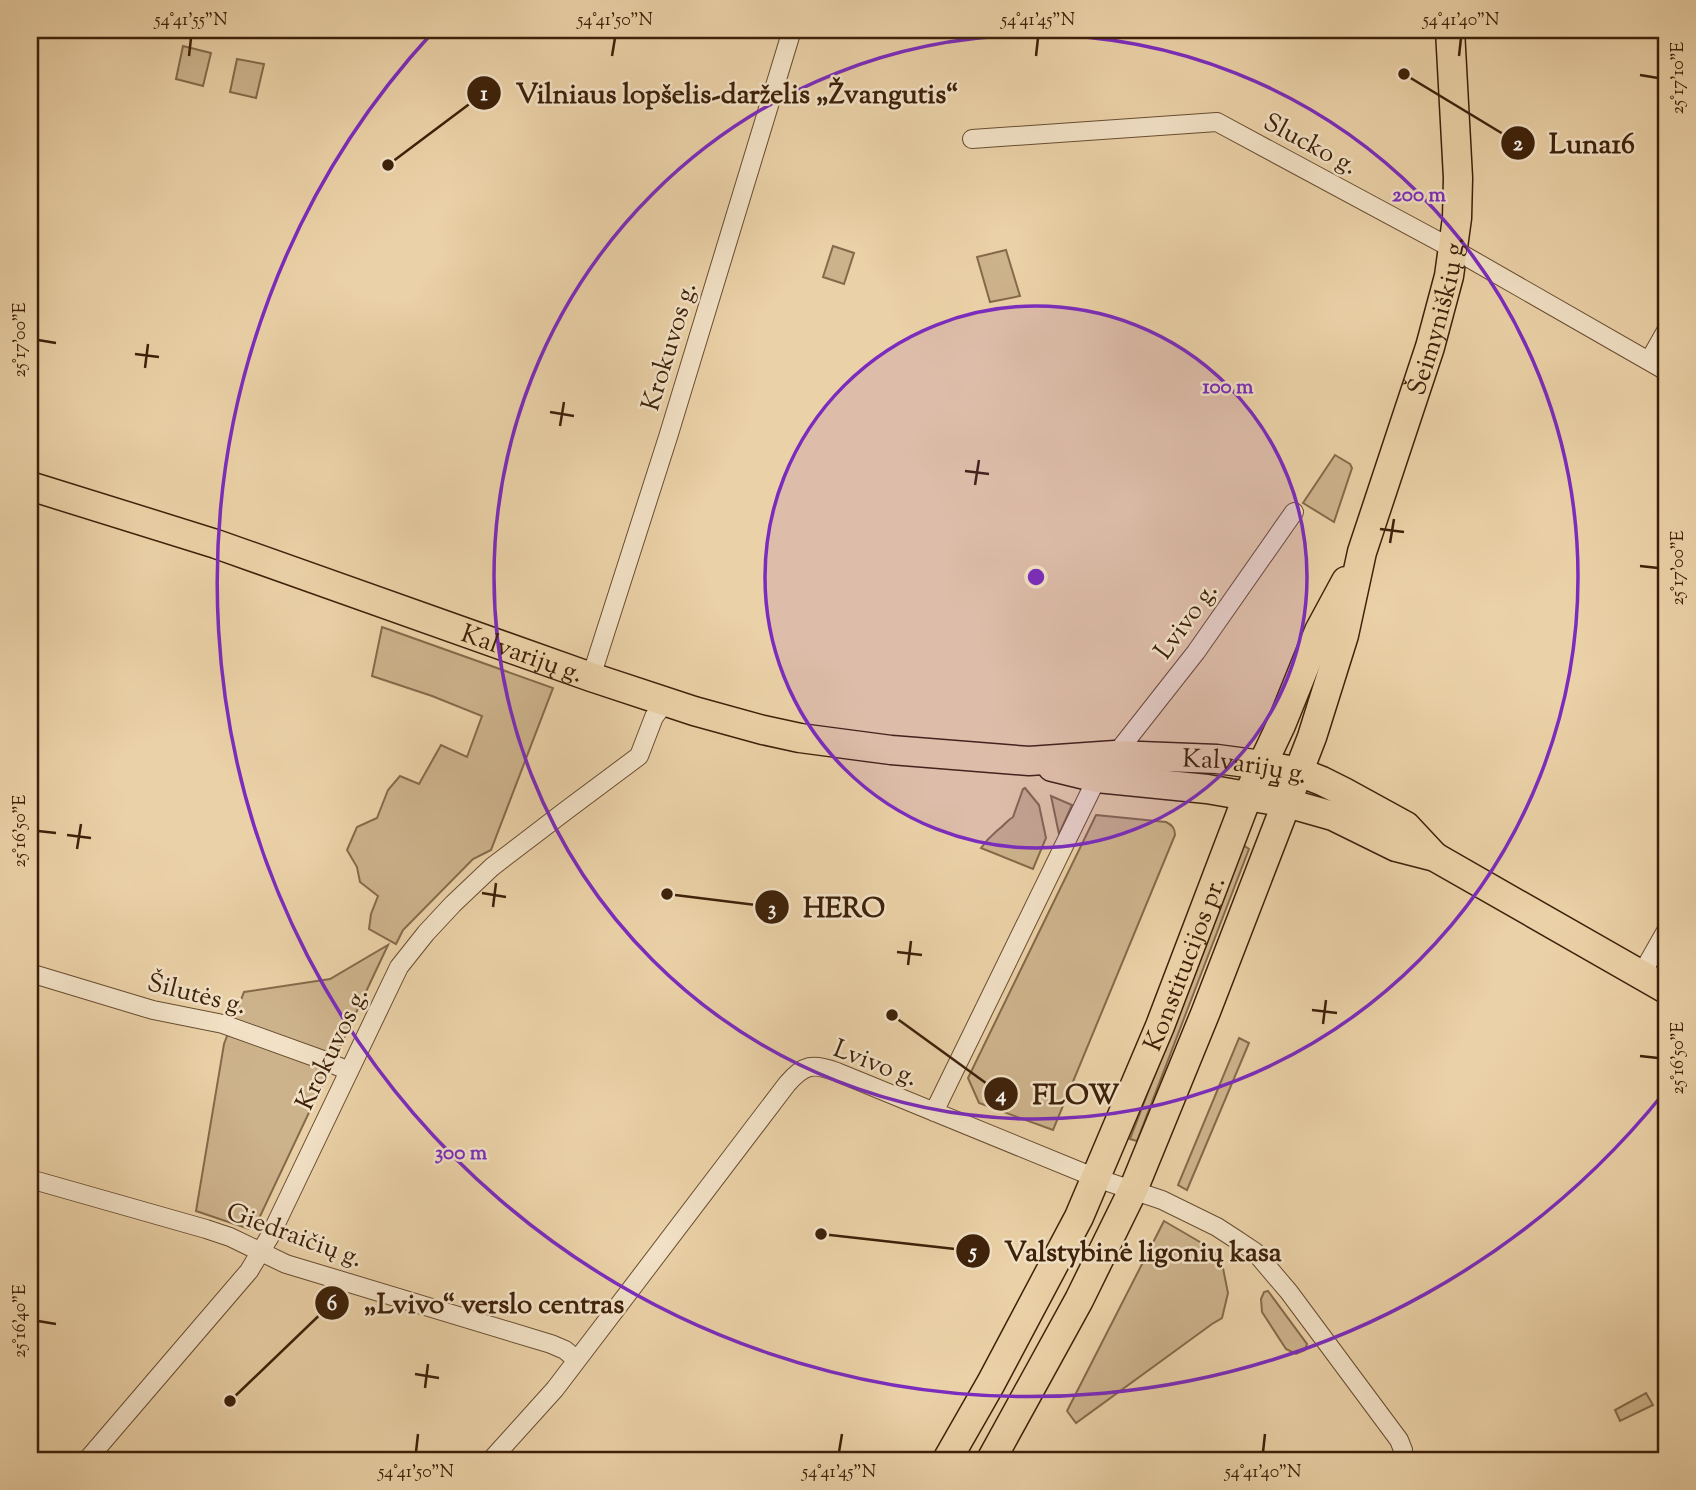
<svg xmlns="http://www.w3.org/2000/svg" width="1696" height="1490" font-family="'Sorts Mill Goudy',serif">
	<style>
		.green { fill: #cdb38c; stroke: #856a4a; stroke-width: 2 }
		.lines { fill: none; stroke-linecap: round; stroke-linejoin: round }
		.minor-casing { stroke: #684d30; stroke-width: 20 }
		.primary-casing { stroke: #3d2109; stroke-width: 31 }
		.minor { stroke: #f2e1c6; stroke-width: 18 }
		.primary { stroke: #ebd1a7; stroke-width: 28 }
		.ticks { fill: none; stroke: #3d2109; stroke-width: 2.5 }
		.ring { fill: none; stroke: #7b2cbf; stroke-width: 3.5 }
		.labels { text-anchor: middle; stroke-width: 5; stroke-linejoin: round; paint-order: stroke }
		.street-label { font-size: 26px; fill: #3d2109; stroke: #f2e1c6 }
		.centre { fill: #7b2cbf; stroke: #f2e1c6; stroke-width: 3.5 }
		.ring-label { font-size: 21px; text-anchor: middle; font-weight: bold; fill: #7b2cbf; stroke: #f2e1c6; stroke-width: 5; stroke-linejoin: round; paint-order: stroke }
		.leader { fill: none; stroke: #3d2109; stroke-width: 2.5 }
		.callout-dot { fill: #3d2109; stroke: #f2e1c6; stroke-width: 2.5 }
		.mark-label { font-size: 21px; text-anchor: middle; font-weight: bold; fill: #fff }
		.callout-label { font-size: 28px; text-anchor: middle; font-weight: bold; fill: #3d2109; stroke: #f2e1c6; stroke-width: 5; stroke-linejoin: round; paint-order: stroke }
		.neatline { fill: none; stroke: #3d2109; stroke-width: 2.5 }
		.ticks-label { font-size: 18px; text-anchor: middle; fill: #3d2109 }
	</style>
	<rect width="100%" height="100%" fill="#ebd1a7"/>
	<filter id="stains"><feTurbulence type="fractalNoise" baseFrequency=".00286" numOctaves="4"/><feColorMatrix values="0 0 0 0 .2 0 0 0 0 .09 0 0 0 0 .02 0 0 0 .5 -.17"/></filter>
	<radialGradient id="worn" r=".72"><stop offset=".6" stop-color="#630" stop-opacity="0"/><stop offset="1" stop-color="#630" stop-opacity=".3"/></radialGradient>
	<!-- green -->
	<path class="green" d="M183,46L211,53L203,86L176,79Z
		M237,59L264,64L256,98L230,92Z
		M833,246L854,253L844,284L823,277Z
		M1006,250L1020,296L990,302L977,257Z
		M1335,455L1350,464L1352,468L1334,522L1303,503Z
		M382,627L553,688L491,850L473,859L403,930L396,944L369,929L371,914L378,896L360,882L357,867L347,850L357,827L377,818L388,790L400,776L419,784L441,745L467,757L482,716L432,696L372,676Z
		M1025,788L1039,805L1046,838L1033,869L981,848C988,838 991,836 999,829C1005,825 1006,821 1013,817L1023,789Z
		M1051,796L1072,805L1059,834Z
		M1096,815L1166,822C1172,825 1175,828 1175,835L1053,1130L979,1103L968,1078Z
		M1243,845L1249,849L1137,1141L1130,1139Z
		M388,945L255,1227L249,1229L196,1211L224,1044L244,992L330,979Z
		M1239,1038L1249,1043L1187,1190L1178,1185Z
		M1164,1221L1200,1242L1215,1252L1223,1268L1228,1293L1222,1318L1212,1324L1076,1423L1067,1411Z
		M1268,1291L1307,1344L1305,1350L1296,1354L1286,1349L1262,1312L1261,1299L1264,1292Z
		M1646,1393L1653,1405L1620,1421L1615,1410Z"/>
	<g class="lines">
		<!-- minor casing -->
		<g class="minor-casing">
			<path id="minor" d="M972,139L1217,122L1453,249L1666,371
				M1649,361L1666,331
				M591,677L668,437L792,30
				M1115,755L1196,652L1294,512
				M30,973L153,1010L223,1024L323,1060L349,1071
				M1641,975L1666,931
				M934,1112L1097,778
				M30,1179L206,1229L230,1237L286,1264L551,1344L565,1350L577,1360
				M87,1460L249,1271L270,1236L399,967L426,933L453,904L492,867L564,812L639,756L654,717L666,701
				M491,1460L555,1389L787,1084C804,1064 813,1063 837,1072L1096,1178L1162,1200L1217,1227L1234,1238L1255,1252L1289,1292L1399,1440L1403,1450"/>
		</g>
		<!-- primary casing -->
		<g class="primary-casing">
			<g id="primary">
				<path id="s1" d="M30,486L216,544L591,677L694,711L763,730L800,738L891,750L1029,761L1115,755L1217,759L1262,765L1299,772L1322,781L1344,792L1406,826L1435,857"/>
				<path d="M1052,767L1097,778L1207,789L1287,803L1333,816L1396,847L1435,857L1666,989"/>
				<path id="s2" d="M947,1460L991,1383L1079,1217L1160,1026L1248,795L1281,725L1319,631L1346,581"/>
				<path id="s3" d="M991,1460L1079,1300L1133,1190L1205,1014L1312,737L1344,635L1362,552L1430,347L1449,276L1457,218L1458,178L1450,30"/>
			</g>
		</g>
		<!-- minor -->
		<use href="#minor" class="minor"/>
		<!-- primary -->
		<use href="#primary" class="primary"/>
	</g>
	<!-- ticks -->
	<path class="ticks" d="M189,56L191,38M612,56L615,38M1036,56L1038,38M1459,56L1461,38M1640,75L1658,78M38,340L56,343M135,354L159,357M145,368L148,344M550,412L574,416M560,426L564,402M965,471L989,474M975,485L979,460M1380,529L1404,532M1390,543L1394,519M1640,566L1658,568M38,831L56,833M67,835L91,838M77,849L81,824M482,893L506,897M493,907L496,883M897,952L922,955M908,965L911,941M1312,1010L1337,1013M1323,1024L1326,1000M1640,1056L1658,1058M38,1321L56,1324M415,1374L439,1378M425,1388L428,1364M416,1452L418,1434M839,1452L842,1434M1263,1452L1265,1434"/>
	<!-- distance rings -->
	<circle cx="1036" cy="577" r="271" fill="#7b2cbf" fill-opacity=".12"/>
	<g class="ring">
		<circle cx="1036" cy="577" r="271"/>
		<circle cx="1036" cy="577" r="542"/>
		<path d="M1663 1094A813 813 0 1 1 432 33"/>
	</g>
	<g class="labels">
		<!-- street labels -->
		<g class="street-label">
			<text transform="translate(1311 143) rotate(28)" y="9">Slucko g.</text>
			<text dy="9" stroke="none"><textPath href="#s3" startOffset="1232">Šeimyniškių g.</textPath></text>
			<text transform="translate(668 346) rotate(-73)" y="9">Krokuvos g.</text>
			<text transform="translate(1185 620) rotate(-54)" y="9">Lvivo g.</text>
			<text dy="9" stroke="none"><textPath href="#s1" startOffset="520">Kalvarijų g.</textPath></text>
			<text dy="9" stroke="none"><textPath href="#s1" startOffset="1258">Kalvarijų g.</textPath></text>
			<text dy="9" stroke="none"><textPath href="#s2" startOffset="551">Konstitucijos pr.</textPath></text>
			<text transform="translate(197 993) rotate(14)" y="9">Šilutės g.</text>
			<text transform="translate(331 1048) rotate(-64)" y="9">Krokuvos g.</text>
			<text transform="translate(876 1062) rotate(21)" y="9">Lvivo g.</text>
			<text transform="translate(295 1234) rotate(20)" y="9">Giedraičių g.</text>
		</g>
	</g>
	<circle cx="1036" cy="577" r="10" class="centre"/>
	<g class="ring-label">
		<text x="1419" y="201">200 m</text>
		<text x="1228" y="393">100 m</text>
		<text x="461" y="1159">300 m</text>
	</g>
	<!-- callouts -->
	<path class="leader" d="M388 165L484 93M1404 74L1518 143M667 894L772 907M892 1015L1001 1094M821 1234L973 1251M230 1401L332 1303"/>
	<g class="callout-dot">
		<circle cx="388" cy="165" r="7"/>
		<circle cx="1404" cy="74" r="7"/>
		<circle cx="667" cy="894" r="7"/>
		<circle cx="892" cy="1015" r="7"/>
		<circle cx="821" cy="1234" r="7"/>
		<circle cx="230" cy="1401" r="7"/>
		<circle cx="484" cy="93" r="18"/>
		<circle cx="1518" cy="143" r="18"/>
		<circle cx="772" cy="907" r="18"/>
		<circle cx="1001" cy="1094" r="18"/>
		<circle cx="973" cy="1251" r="18"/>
		<circle cx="332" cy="1303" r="18"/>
	</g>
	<g class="mark-label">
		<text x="484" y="100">1</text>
		<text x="1518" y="150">2</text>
		<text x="772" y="915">3</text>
		<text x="1001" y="1101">4</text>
		<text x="973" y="1258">5</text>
		<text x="332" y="1310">6</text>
	</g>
	<g class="callout-label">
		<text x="737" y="103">Vilniaus lopšelis-darželis „Žvangutis“</text>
		<text x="1592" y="153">Luna16</text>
		<text x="844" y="917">HERO</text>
		<text x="1076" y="1104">FLOW</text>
		<text x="1143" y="1261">Valstybinė ligonių kasa</text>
		<text x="494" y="1313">„Lvivo“ verslo centras</text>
	</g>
	<!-- margin -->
	<rect width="1696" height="1490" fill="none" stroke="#ebd1a7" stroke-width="77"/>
	<rect x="38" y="38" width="1620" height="1414" class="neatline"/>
	<g class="ticks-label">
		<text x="191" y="25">54°41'55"N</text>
		<text x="615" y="25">54°41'50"N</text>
		<text x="1038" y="25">54°41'45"N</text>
		<text x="1461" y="25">54°41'40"N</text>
		<text transform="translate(1677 78) rotate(-90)" y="6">25°17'10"E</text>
		<text transform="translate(19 340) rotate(-90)" y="6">25°17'00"E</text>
		<text transform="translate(1677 568) rotate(-90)" y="6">25°17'00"E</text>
		<text transform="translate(19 831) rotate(-90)" y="6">25°16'50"E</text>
		<text transform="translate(1677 1058) rotate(-90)" y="6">25°16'50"E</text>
		<text transform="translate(19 1321) rotate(-90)" y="6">25°16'40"E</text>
		<text x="416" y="1477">54°41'50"N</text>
		<text x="839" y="1477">54°41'45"N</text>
		<text x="1263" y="1477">54°41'40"N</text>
	</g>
	<rect width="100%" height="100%" filter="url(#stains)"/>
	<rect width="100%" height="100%" fill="url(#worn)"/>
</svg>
